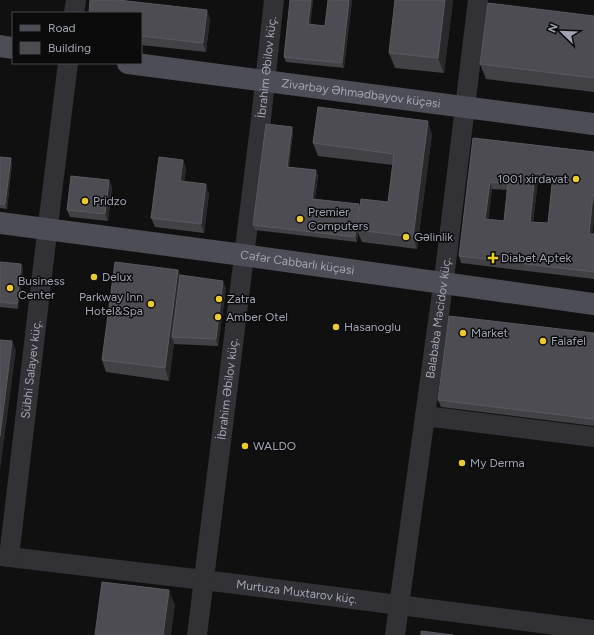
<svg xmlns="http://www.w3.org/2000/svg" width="594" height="635" font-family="Figtree,sans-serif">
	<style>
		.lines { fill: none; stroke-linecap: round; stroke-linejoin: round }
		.minor { stroke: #313136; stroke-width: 20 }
		.major { stroke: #4d4e55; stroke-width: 22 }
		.wall { fill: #414146; fill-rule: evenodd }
		.shaded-wall { fill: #29292c }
		.building { fill: #4c4c52; stroke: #595a61; fill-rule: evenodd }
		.poi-dot { fill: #eccc2d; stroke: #0b0b0c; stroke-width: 1.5 }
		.labels { text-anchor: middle; stroke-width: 3; stroke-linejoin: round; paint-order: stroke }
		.street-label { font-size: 12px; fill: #a1a4b2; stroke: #0b0b0c }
		.poi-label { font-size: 12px; fill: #a1a4b2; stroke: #0b0b0c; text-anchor: start }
	</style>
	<rect width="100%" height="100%" fill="#101011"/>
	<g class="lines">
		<!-- minor -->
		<g class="minor">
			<path d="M74,13L76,0"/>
			<path d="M425,416L594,437"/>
			<path id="s1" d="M0,556L204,580L594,630"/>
			<path id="s2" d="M9,557L44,258L68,63"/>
			<path id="s3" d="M197,635L261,119L274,0"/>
			<path id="s4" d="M395,635L446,263L478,0"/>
		</g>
		<!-- major -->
		<g class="major">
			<path d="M0,46L13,48"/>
			<path id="s5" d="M128,63L594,124"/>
			<path id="s6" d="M0,223L243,255L594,304"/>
		</g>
	</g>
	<!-- wall -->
	<path class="wall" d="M290,0H313L310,25L325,26L328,0H352L344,68L286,62L284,57Z
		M453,0L444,73L395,68L389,53Z
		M141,13L210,19L206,52L141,45Z
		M594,16V92L486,79L480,64Z
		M292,127L293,132L289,167L318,175L315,199L359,204L360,207L388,202L393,165L318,156L313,143L432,134L417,249L362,242L358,233L357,242L255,230L253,225Z
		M473,138L594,152V220L592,234H594V279L461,263L459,256ZM538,180L552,182L548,223L533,222ZM492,189L507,190L504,221L488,219Z
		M0,157L12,163L7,209L0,208Z
		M183,160L186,169L184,181L209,193L204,233L155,227L151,218Z
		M109,180L112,187L108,221L70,217L67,210Z
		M0,262L21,264L23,269L18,309L0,307Z
		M178,270L180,275L226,288L218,346L174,344V343L169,381L106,372L102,360Z
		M594,333V426L441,407L438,400Z"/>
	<!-- shaded-wall -->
	<path class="shaded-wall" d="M311,0H313L310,29L308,24Z
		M349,0H352L344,68L342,63Z
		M445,0H453L444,73L438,58Z
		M207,10L210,19L206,52L203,43Z
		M428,121L432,134L417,249L413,237Z
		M292,127L293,132L288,172L287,167Z
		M11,158L12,163L7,209L5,204Z
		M183,160L186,169L183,190L180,181Z
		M316,170L318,175L314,204L312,199Z
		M535,173L538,180L532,229L530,222Z
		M109,180L112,187L108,221L105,214Z
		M490,182L492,189L488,226L485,219Z
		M206,184L209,193L204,233L201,224Z
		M593,195L594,197V220L592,241L589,234Z
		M359,204L361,209L357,230L358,233L357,242L355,237Z
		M21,264L23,269L18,309L17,304Z
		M178,270L182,282L172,337L174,343L169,381L165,368Z
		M223,281L226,288L218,346L216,339Z
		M12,341L16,350L0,471V436Z
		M169,590L175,605L171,635H163Z"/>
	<!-- building -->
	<path class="building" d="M90,0H118L207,10L203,43L141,36V13H89Z
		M290,0H311L308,24L325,26L328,0H349L342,63L284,57Z
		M395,0H445L438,58L389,53Z
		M488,3L594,16V78L480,64Z
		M318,107L428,121L413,237L357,230L361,199L388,202L394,154L313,143Z
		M266,124L292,127L287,167L316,170L312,199L359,204L355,237L253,225Z
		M473,138L594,152V195H593L589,234H594V272L459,256ZM535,173L553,175L548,223L530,222ZM490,182L508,184L504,221L485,219Z
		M0,157L11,158L5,204H0Z
		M159,157L183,160L180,181L206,184L201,224L151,218Z
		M71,176L109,180L105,214L67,210Z
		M0,262L21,264L17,304L0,302Z
		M115,262L178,270L165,368L102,360Z
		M180,275L223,281L216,339L172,337Z
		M449,316L594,333V419L438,400Z
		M0,340L12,341L0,436Z
		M102,582L169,590L163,635H95Z
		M421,631L453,635H421Z"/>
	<!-- markers -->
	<g class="poi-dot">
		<circle cx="576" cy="179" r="4"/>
		<circle cx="85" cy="201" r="4"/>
		<circle cx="300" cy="219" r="4"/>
		<circle cx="406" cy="237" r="4"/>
		<path d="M491 252h4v4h4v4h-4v4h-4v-4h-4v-4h4z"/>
		<circle cx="94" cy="277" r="4"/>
		<circle cx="10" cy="288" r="4"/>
		<circle cx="219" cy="299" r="4"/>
		<circle cx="151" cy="304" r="4"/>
		<circle cx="218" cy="317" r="4"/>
		<circle cx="336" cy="327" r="4"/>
		<circle cx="463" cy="333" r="4"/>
		<circle cx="543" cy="341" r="4"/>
		<circle cx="245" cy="446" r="4"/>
		<circle cx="462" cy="463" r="4"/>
	</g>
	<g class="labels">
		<!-- street labels -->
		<g class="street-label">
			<text dy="4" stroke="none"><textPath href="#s3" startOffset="572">İbrahim Əbilov küç.</textPath></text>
			<text dy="4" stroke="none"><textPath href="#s5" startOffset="235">Zivərbəy Əhmədbəyov küçəsi</textPath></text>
			<text dy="4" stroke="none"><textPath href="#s6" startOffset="300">Cəfər Cabbarlı küçəsi</textPath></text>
			<text dy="4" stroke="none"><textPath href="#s4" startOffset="320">Balababa Məcidov küç.</textPath></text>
			<text dy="4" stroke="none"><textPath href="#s2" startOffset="189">Sübhi Salayev küç.</textPath></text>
			<text dy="4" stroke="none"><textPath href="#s3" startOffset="248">İbrahim Əbilov küç.</textPath></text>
			<text dy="4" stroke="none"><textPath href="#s1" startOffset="299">Murtuza Muxtarov küç.</textPath></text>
		</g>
		<!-- poi labels -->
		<g class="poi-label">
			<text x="568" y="183" text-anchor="end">1001 xirdavat</text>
			<text x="93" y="205">Pridzo</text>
			<text x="308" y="216">Premier<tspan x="308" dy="14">Computers</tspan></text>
			<text x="414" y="241">Gəlinlik</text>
			<text x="501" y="262">Diabet Aptek</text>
			<text x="102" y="281">Delux</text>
			<text x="18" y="285">Business<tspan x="18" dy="14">Center</tspan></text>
			<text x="143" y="301" text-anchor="end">Parkway Inn<tspan x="143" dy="14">Hotel&amp;Spa</tspan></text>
			<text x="227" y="303">Zatra</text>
			<text x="226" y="321">Amber Otel</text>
			<text x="344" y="331">Hasanoglu</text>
			<text x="471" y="337">Market</text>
			<text x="551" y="345">Falafel</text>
			<text x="253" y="450">WALDO</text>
			<text x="470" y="467">My Derma</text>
		</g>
	</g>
	<!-- legend -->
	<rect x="12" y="12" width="130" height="52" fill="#0b0b0c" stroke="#47484e"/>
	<rect x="20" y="25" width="20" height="6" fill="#4d4e55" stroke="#47484e"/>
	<text x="48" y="32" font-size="12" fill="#a1a4b2">Road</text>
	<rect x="20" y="42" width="20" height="12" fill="#4c4c52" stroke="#47484e"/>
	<text x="48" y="52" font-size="12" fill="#a1a4b2">Building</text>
	<!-- north arrow -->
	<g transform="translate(562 32) rotate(293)" stroke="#0b0b0c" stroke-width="3" paint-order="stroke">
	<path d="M0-3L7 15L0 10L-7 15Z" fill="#a1a4b2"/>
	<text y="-6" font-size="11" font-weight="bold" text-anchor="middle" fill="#a1a4b2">N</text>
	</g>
</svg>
